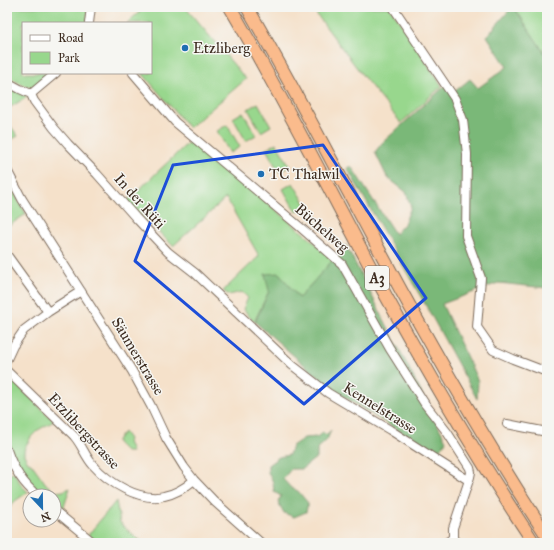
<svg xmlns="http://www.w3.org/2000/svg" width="554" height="550" font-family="'IM FELL Great Primer',serif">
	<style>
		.green { fill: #98d78d; stroke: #6a8056 }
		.forest { fill: #7ab878; stroke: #5a714b }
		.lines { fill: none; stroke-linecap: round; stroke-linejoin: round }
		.minor-casing { stroke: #7c6a5a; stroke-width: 10 }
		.highway-casing { stroke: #7c6a5a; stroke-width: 14 }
		.minor { stroke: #fff; stroke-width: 8 }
		.highway { stroke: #fabb8c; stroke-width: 12 }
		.marked { fill: none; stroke: #1d4ed8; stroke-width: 3; stroke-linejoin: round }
		.poi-dot { fill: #1f6fb2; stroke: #f6f6f2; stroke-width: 1.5 }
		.labels { text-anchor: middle; stroke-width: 3; stroke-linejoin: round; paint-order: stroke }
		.shield { fill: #f6f6f2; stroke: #73675e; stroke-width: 1 }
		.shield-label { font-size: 14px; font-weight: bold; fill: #3b2a1e }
		.poi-label { font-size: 15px; fill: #3b2a1e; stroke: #f6f6f2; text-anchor: start }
		.street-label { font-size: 15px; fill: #3b2a1e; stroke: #f6f6f2 }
	</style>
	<rect width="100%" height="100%" fill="#f6f6f2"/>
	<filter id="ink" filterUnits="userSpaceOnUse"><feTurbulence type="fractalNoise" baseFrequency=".025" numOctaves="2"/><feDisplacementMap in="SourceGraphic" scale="8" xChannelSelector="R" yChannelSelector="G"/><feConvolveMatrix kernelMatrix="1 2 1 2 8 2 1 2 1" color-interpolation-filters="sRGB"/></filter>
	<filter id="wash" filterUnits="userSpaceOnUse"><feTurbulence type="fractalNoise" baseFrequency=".012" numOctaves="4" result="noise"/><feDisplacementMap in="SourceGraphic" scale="16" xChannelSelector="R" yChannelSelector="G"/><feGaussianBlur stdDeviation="0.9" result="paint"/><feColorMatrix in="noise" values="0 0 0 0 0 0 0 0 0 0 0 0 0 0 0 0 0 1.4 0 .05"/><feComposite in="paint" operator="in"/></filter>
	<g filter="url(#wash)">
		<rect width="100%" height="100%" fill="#f5e1ca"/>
		<!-- green -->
		<path class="green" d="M7,7H88L87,23H23V73H52L36,86L27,87L7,76Z
			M145,7H185L246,79L189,128L142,73H151V23H127Z
			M311,7H390L442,86L401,123L363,76Z
			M514,7H547V57Z
			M7,85L27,97L7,109Z
			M258,103L271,126L261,132L248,109Z
			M243,112L256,135L246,141L233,118Z
			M7,121L18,136L7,142Z
			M227,125L240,147L230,153L217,131Z
			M192,139L334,259L299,298L279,273L269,291L254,322L243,309L248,298L242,292L229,295L223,291L259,256L226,198L173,246L127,201Z
			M276,143L290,166L279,172L266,149Z
			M7,180L26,214L7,227Z
			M293,183L307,206L296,212L283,189Z
			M11,379L54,421L38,430L31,437L25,447L24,451V455L28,462L31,463L46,484L55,492L63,491L70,488L62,513L54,506V496H42C25,482 13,460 7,439V382L9,380Z
			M124,432L129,439L128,442L132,452H126L117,443V440Z
			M14,472L21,485L28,492L15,501L7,510V475Z
			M116,501L120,522L123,526L140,541L146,543H98L88,535Z"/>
		<!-- forest -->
		<path class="forest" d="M512,7H514L547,57V288L498,283L442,304L478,381L477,399L425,304L347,168L351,166L395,234L404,224L411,207L406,192L387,177L375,152L382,143L447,84L454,92L470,79L478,88L507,67L487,36Z
			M346,245L446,441L437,455L332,389L255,322L269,291L265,274L279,273L299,298Z
			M331,430L327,440L317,449V457L302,469H291L283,479L291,488L298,491L308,503L306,512L294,517L284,513L278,502L281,496L274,492L273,482L268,472V465L279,457L289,455L292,446L304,438L317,437L323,432L326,435Z"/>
	</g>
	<g filter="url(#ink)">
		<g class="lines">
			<!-- minor casing -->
			<g class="minor-casing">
				<path id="minor" d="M393,7L455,99L463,120L467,154L466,236L481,278L477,327L493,350L513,359L547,372
					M89,23L91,7
					M133,73L175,122L300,227L342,264L390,349L425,404L447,432L470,468L471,472L470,477L453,528V538L457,543
					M7,82L20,89L31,94
					M31,94L34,101L54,128L68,144L97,174L136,218L168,252L195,273L292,365L328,393L390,430L468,480
					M31,94L56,73
					M7,170L22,199L132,371L151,406L166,438L184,467L194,480L215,502L261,543
					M7,255L48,312
					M7,359L13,346L24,330L48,312L81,291
					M7,371L74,436C82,445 85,456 93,465C108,482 139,502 164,496C174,494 186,487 194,480
					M507,424L547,432
					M7,450C13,468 23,484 38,496
					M54,510L94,543
					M446,543L453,538"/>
			</g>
			<!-- highway casing -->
			<g class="highway-casing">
				<path id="highway" d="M230,7C285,101 334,199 386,296C432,380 481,463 534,543
					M247,7C295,89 338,173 383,257C434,352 488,446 547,536"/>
			</g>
			<!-- minor -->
			<use href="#minor" class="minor"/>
			<!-- highway -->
			<use href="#highway" class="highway"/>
		</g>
	</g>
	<!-- marked area -->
	<path class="marked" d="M323,145L426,298L304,404L135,261L173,165Z"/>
	<!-- markers -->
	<g class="poi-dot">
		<circle cx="185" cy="48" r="4"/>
		<circle cx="261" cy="174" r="4"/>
	</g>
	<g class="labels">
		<!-- shield labels -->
		<rect class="shield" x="365" y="266" width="24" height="24" rx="3"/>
		<g class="shield-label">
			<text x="377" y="283">A3</text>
		</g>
		<!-- poi labels -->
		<g class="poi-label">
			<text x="193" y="53">Etzliberg</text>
			<text x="269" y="179">TC Thalwil</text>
		</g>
		<!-- street labels -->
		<g class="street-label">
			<text transform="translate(140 201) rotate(48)" y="5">In der Rüti</text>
			<text transform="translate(322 228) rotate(41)" y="5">Büchelweg</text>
			<text transform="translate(138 356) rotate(59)" y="5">Säumerstrasse</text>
			<text transform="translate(380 408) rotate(32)" y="5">Kennelstrasse</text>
			<text transform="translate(84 431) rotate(47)" y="5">Etzlibergstrasse</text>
		</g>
	</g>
	<!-- margin -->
	<rect width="554" height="550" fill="none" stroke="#f6f6f2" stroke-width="24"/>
	<!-- legend -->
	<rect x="22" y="22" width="130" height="52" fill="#f6f6f2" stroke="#aba49d"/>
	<rect x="30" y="35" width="20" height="6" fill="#ffffff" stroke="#aba49d"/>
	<text x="58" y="42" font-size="12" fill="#3b2a1e">Road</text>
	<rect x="30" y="52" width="20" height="12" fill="#98d78d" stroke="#aba49d"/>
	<text x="58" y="62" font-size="12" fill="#3b2a1e">Park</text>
	<!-- north arrow -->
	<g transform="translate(42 508) rotate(158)"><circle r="19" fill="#f6f6f2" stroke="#aba49d"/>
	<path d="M0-3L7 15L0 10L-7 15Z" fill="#1f6fb2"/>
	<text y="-6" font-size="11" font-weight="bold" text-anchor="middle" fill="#3b2a1e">N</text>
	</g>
</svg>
